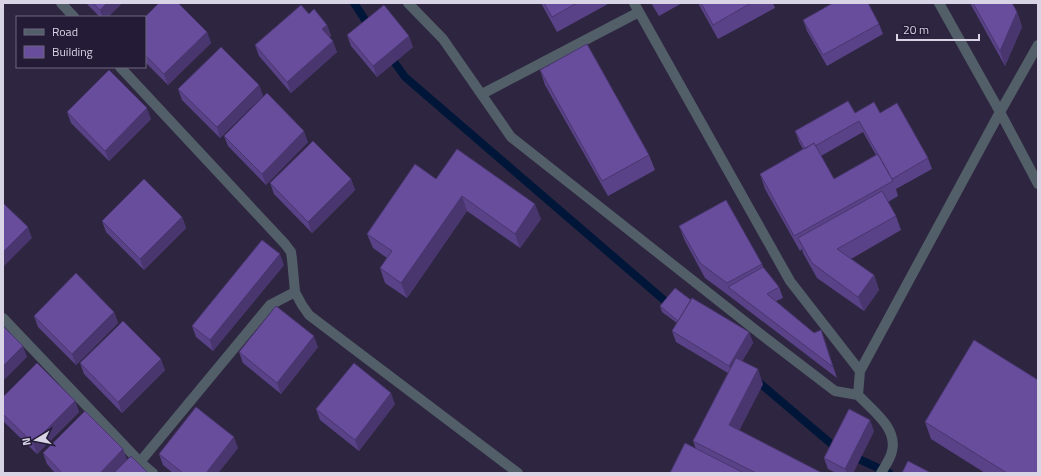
<svg xmlns="http://www.w3.org/2000/svg" width="1041" height="476" font-family="'Titillium Web',sans-serif">
	<style>
		.lines { fill: none; stroke-linecap: round; stroke-linejoin: round }
		.stream { stroke: #001639; stroke-width: 8 }
		.street { stroke: #525f68; stroke-width: 10 }
		.wall { fill: #594287; fill-rule: evenodd }
		.shaded-wall { fill: #49366e }
		.building { fill: #684d9d; stroke: #49366e }
	</style>
	<rect width="100%" height="100%" fill="#2e2640"/>
	<g class="lines">
		<!-- stream -->
		<path class="stream" d="M354,3L371,29
			M389,55L405,77L672,307
			M755,379L835,447L840,450
			M850,455L889,473"/>
		<!-- street -->
		<path class="street" d="M61,3L74,17
			M408,3L443,39L511,137L767,339L835,391L858,395
			M634,3L790,281L860,371
			M939,3L1000,112L1038,184
			M120,67L285,244L291,252L292,259L295,292L302,305L309,315L518,473
			M482,94L639,12
			M3,318L140,462L153,473
			M140,462L270,305L295,292
			M881,473C885,466 891,458 892,451C898,428 871,409 858,395L860,371L1000,112L1038,45"/>
	</g>
	<!-- wall -->
	<path class="wall" d="M86,3H122L108,17H100Z
		M541,3H608V4L557,32Z
		M651,3H682L659,16Z
		M698,3H773L775,8L718,39Z
		M970,3H1012L1017,12L1022,27L1005,66Z
		M145,17L207,32L211,43L168,85L145,62Z
		M803,20L879,24L883,34L827,66L807,31Z
		M327,25L331,36L329,37L337,52L291,93L259,56L255,45Z
		M347,35L413,47L377,77L351,46Z
		M540,70L649,155L655,170L608,196L545,85Z
		M259,85L263,96L220,138L182,100L178,89Z
		M67,112L151,119L109,161L71,123Z
		M855,113H880L928,158L932,169L896,189L898,196L888,202L896,216L901,230L851,259L874,275L879,290L864,311L817,278L803,253L802,249L800,251L765,189L760,174L803,149L799,142L795,131ZM863,132L876,155L834,179L821,156Z
		M224,136L308,142L266,185L228,146Z
		M351,179L355,190L312,233L274,194L270,183Z
		M436,179L541,219L520,248L467,211L407,298L385,283L380,268L387,258L373,248L367,234Z
		M182,217L186,228L144,270L106,232L102,221Z
		M679,226L762,264L763,267L779,287L783,298L776,301L814,333L821,330L837,378L732,298L705,278L685,241Z
		M284,265L213,351L196,337L192,326Z
		M691,300L749,332L753,343L742,361L763,384L739,430L822,473H670L696,449L693,441L728,373L676,342L672,331L677,323L662,312L660,306Z
		M114,312L118,323L76,365L38,327L34,316Z
		M318,347L281,394L243,363L239,352Z
		M80,363L165,370L122,413L84,374Z
		M3,397L75,401L79,412L37,454L3,421Z
		M395,404L359,451L320,420L316,409Z
		M925,422L1038,473H985L931,439Z
		M874,431L853,473H836L828,469L824,458Z
		M238,448L218,473H173L163,465L159,454Z
		M123,449L127,460L148,473H55L47,464L43,453Z"/>
	<!-- shaded-wall -->
	<path class="shaded-wall" d="M107,3H122L108,17H102L100,10Z
		M1017,12L1022,27L1005,66L1000,51Z
		M327,25L331,36L326,40L322,29Z
		M207,32L211,43L168,85L164,74Z
		M409,36L413,47L377,77L373,66Z
		M333,41L337,52L291,93L287,82Z
		M259,85L263,96L220,138L217,127Z
		M147,108L151,119L109,161L105,151Z
		M304,131L308,142L266,185L262,174Z
		M351,179L355,190L312,233L308,222Z
		M462,196L467,211L407,298L401,283Z
		M535,204L541,219L520,248L515,234Z
		M182,217L186,228L144,270L140,259Z
		M28,227L32,238L3,267V252Z
		M280,254L284,265L213,351L210,340Z
		M874,275L879,290L864,311L858,297Z
		M114,312L118,323L76,365L72,354Z
		M821,330L825,341L837,378L833,367Z
		M749,332L753,343L733,377L729,366Z
		M314,336L318,347L281,394L277,383Z
		M23,346L27,357L3,381V366Z
		M161,359L165,370L122,413L118,402Z
		M758,369L763,384L735,439L729,425Z
		M391,393L395,404L359,451L355,440Z
		M75,401L79,412L37,454L33,443Z
		M870,420L874,431L853,473H847L845,469Z
		M234,437L238,448L218,473H206Z
		M123,449L127,460L115,473H100Z"/>
	<!-- building -->
	<path class="building" d="M93,3H107L100,10Z
		M159,3H178L207,32L164,74L145,55V17Z
		M544,3H577L552,17Z
		M701,3H751L713,25Z
		M833,3H868L879,24L823,55L803,20Z
		M973,3H1012L1017,12L1000,51Z
		M301,5L309,14L314,9L327,25L322,29L333,41L287,82L255,45Z
		M384,5L409,36L373,66L347,35Z
		M587,44L649,155L602,181L540,70Z
		M221,47L259,85L217,127L178,89Z
		M109,70L147,108L105,151L67,112Z
		M267,93L304,131L262,174L224,136Z
		M848,101L855,113L874,102L880,113L897,103L928,158L892,179L859,121L815,146L814,143L805,149L795,131Z
		M313,141L351,179L308,222L270,183Z
		M814,143L834,179L878,154L893,181L794,236L760,174Z
		M457,149L535,204L515,234L462,196L401,283L380,268L392,251L367,234L415,164L436,179Z
		M144,179L182,217L140,259L102,221Z
		M882,191L896,216L837,249L874,275L858,297L812,263L798,238Z
		M726,200L762,264L727,283L700,263L679,226Z
		M3,203L28,227L3,252Z
		M262,240L280,254L210,340L192,326Z
		M763,267L779,287L767,294L814,333L821,330L833,367L728,287Z
		M76,273L114,312L72,354L34,316Z
		M675,288L691,300L678,321L660,306Z
		M692,298L749,332L729,366L672,331Z
		M276,306L314,336L277,383L239,352Z
		M123,321L161,359L118,402L80,363Z
		M3,326L23,346L3,366Z
		M974,340L1038,380V473H1007L925,422Z
		M736,358L758,369L729,425L822,473H756L693,441Z
		M37,363L75,401L33,443L3,414V397Z
		M354,363L391,393L355,440L316,409Z
		M196,407L234,437L206,473H183L159,454Z
		M849,409L870,420L845,469L824,458Z
		M85,411L123,449L100,473H62L43,453Z
		M685,443L744,473H670Z
		M131,456L148,473H114Z
		M908,461L931,473H902Z"/>
	<!-- border -->
	<rect width="1041" height="476" fill="none" stroke="#d8d4e5" stroke-width="8"/>
	<!-- legend -->
	<rect x="16" y="16" width="130" height="52" fill="#241c36" stroke="#6c667c"/>
	<rect x="24" y="29" width="20" height="6" fill="#525f68" stroke="#6c667c"/>
	<text x="52" y="36" font-size="12" fill="#d8d4e5">Road</text>
	<rect x="24" y="46" width="20" height="12" fill="#684d9d" stroke="#6c667c"/>
	<text x="52" y="56" font-size="12" fill="#d8d4e5">Building</text>
	<!-- north arrow -->
	<g transform="translate(36 440) rotate(260)" stroke="#241c36" stroke-width="3" paint-order="stroke">
	<path d="M0-3L7 15L0 10L-7 15Z" fill="#d8d4e5"/>
	<text y="-6" font-size="11" font-weight="bold" text-anchor="middle" fill="#d8d4e5">N</text>
	</g>
	<!-- scale -->
	<path d="M897 34v6h82v-6" fill="none" stroke="#d8d4e5" stroke-width="2"/>
	<text x="903" y="34" font-size="12" fill="#d8d4e5" stroke="#241c36" stroke-width="3" paint-order="stroke">20 m</text>
</svg>
